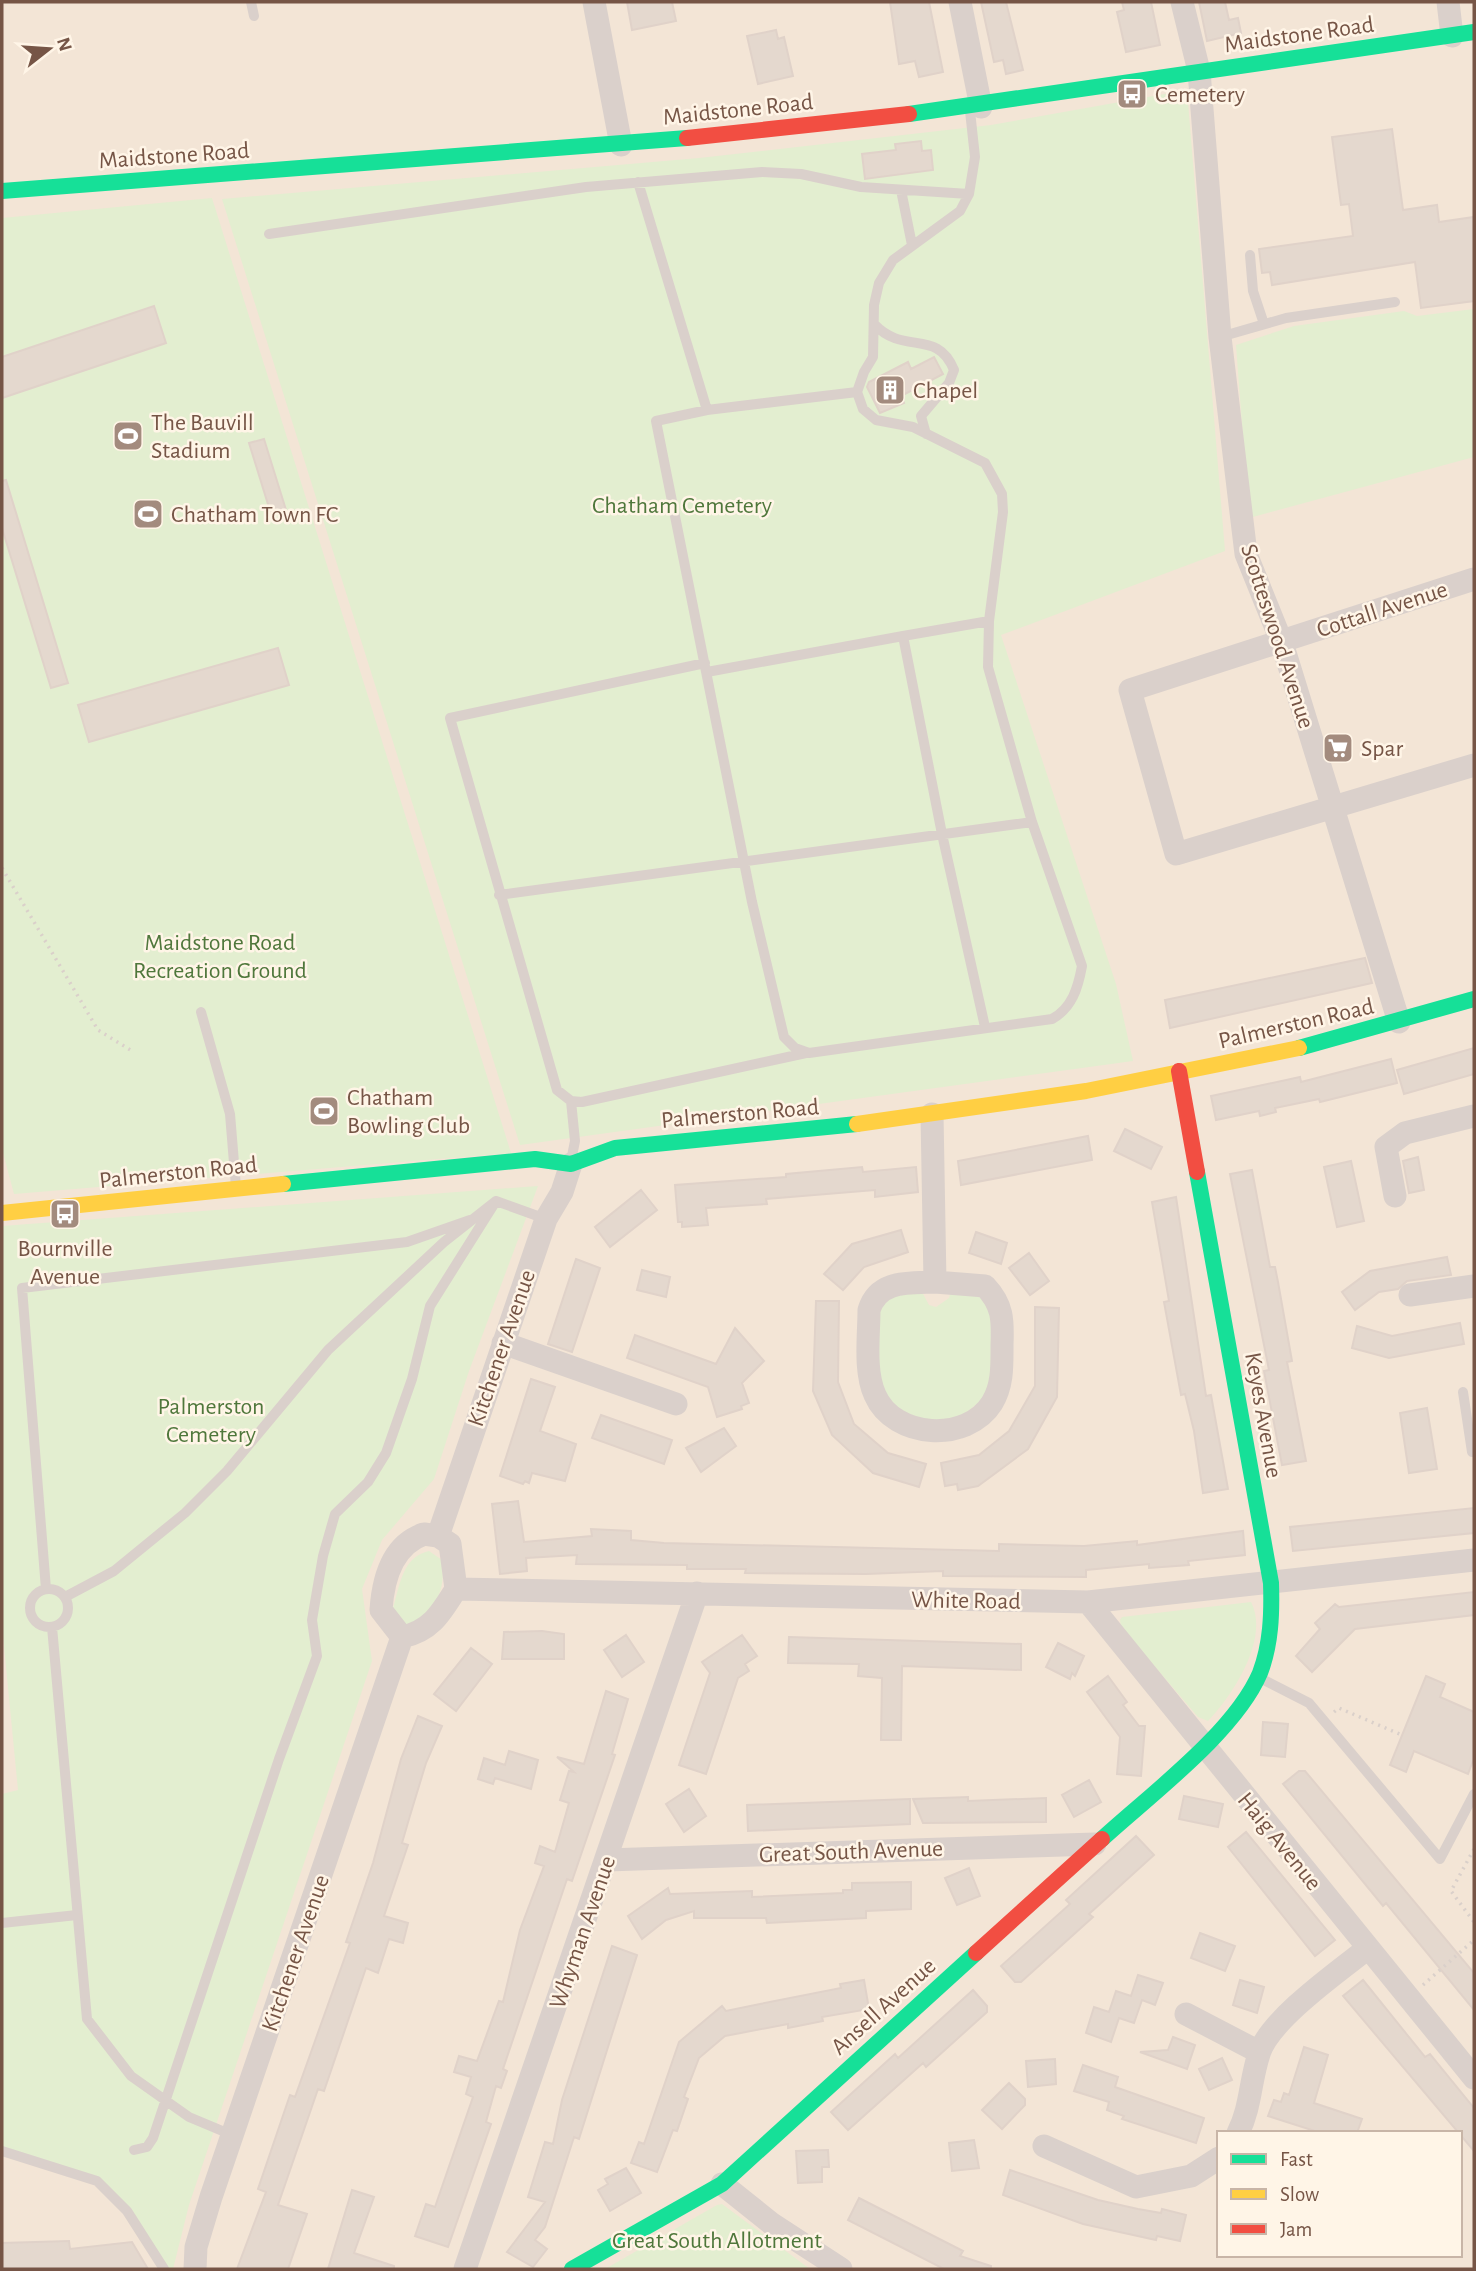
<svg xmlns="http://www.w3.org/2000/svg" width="1476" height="2271" font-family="'Alegreya Sans',sans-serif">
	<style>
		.residential { fill: #f3e5d6; fill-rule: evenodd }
		.green { fill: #e3eed0 }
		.building { fill: #e4d8ce; stroke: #e0d2c9; stroke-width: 2 }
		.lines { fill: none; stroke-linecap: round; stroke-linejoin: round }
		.path { stroke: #dad0ca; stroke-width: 3.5; stroke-dasharray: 2 5; stroke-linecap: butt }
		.lane { stroke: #dad0cb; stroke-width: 10 }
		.street { stroke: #dad0cb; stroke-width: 23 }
		.fast { stroke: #16e098; stroke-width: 16 }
		.slow { stroke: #ffcf43; stroke-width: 16 }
		.jam { stroke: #f24e42; stroke-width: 16 }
		.labels { text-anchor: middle; stroke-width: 5; stroke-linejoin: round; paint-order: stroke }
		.street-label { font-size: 24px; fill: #765546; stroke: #fff5e7 }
		.poi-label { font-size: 24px; fill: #765546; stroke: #fff5e7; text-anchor: start }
		.park-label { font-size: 24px; fill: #4f773b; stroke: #fff5e7 }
	</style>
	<rect width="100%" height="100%" fill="#f7f0e7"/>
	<!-- residential -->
	<path class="residential" d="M2,2H1474V2269H2ZM1219,2133H1460V2255H1219Z"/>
	<!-- green -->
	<path class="green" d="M1187,90L1225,551L1001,635L1116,984L1133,1061L520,1145L222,199L699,158L991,125Z
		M212,198L511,1153L14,1194L2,1149V218Z
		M1474,309V457L1249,518L1236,345L1294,326L1404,311L1417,316Z
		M538,1186L469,1371L434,1479L382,1540L362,1589L372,1661L189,2205L173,2269H164L107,2189L2,2151V1794L18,1790L2,1626V1226Z
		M921,1290L929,1305L936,1307L949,1298L951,1291L976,1293L993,1311V1382L983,1399L957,1420L915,1422L885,1400L875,1362L876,1314L883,1299Z
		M429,1551L442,1560C446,1594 435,1611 406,1628L393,1608C400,1585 402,1557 429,1551Z
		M1251,1602C1270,1638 1233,1695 1208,1721L1198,1717L1121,1627L1120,1620L1122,1617Z
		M722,2204L810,2269H605L717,2205Z"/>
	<!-- building -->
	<path class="building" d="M627,2H672L676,21L632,30Z
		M890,2H929L943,72L919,77L915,61L899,64Z
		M981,2H1006L1023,70L1006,74L1003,60L994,62Z
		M1122,2H1151L1160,45L1126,52L1117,12L1124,10Z
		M1199,2H1225L1229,20L1238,18L1241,33L1207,41Z
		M776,30L778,39L784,37L793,76L758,84L747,36Z
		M1392,129L1403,210L1437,205L1439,222L1474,217V301L1421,308L1415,262L1272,285L1270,272L1262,273L1259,249L1353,236L1349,204L1341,205L1332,137Z
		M921,141L922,151L931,150L933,170L865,179L862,154L896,150L895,144Z
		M154,306L166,343L2,398V357Z
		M934,357L943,374L901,396L904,403L880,413L867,387L869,382L908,362L911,369Z
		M264,439L286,510L271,514L249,443Z
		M6,480L68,683L51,688L2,528V481Z
		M278,648L289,685L89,742L78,705Z
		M1365,958L1372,983L1170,1028L1165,1000Z
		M1474,1048V1074L1404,1094L1397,1070Z
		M1391,1059L1397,1083L1320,1102L1319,1099L1275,1108L1276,1112L1260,1116L1259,1111L1216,1120L1211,1096L1300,1077L1301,1082Z
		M1125,1129L1162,1147L1151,1169L1114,1151Z
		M1088,1136L1092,1160L961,1185L958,1161Z
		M1418,1157L1424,1190L1409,1193L1403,1161Z
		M1351,1161L1364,1221L1337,1227L1324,1167Z
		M862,1167L863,1172L916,1167L918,1192L875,1197V1190L766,1199L767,1204L706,1208L708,1225L682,1227V1222H678L675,1185L786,1177V1174Z
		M1252,1170L1270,1267H1275L1278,1282L1292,1361L1287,1362L1306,1461L1282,1465L1264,1371L1269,1370L1265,1350L1230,1174Z
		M641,1190L657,1210L610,1247L595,1227Z
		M1176,1197L1206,1396L1211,1395L1228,1489L1203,1493L1194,1431L1185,1394L1181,1395L1164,1302L1169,1301L1152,1202Z
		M901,1230L908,1252L864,1267L843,1290L824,1274L852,1244Z
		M976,1232L1007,1243L1001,1264L969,1253Z
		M1029,1253L1049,1281L1030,1295L1009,1268Z
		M1447,1257L1451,1275L1407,1281L1398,1289L1379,1292L1355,1310L1342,1292L1370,1271Z
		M576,1259L600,1268L572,1352L548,1344Z
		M642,1270L670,1277L666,1297L637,1290Z
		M816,1301H839L838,1382L854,1424L888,1453L926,1464L919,1487L873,1473L832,1435L813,1391Z
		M1035,1307L1059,1308L1057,1397L1028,1449L978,1486L958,1490L957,1484L945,1486L941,1463L979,1455L1009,1431L1035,1386Z
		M1460,1323L1464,1344L1389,1358L1352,1348L1357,1326L1392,1336Z
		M735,1328L764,1361L742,1383L749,1403L741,1406L742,1409L717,1417L708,1387L627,1358L635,1335L716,1364Z
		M531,1379L555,1387L540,1431L576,1444L565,1481L532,1473L529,1483L525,1481L523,1484L500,1476Z
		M1427,1408L1437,1469L1409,1473L1400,1413Z
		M601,1415L672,1440L664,1464L592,1438Z
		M724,1428L736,1446L701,1472L686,1448Z
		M518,1501L524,1542L592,1536L591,1529L631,1531V1540L664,1543L999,1551V1544L1084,1546L1137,1541V1545L1243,1531L1245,1555L1188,1561L1189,1565L1149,1568V1564L1086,1570V1577L943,1576V1571L866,1574L745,1573L746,1569H687V1565L576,1564L577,1555L526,1558L527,1571L500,1574L492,1504Z
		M1474,1508V1533L1293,1551L1290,1527Z
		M1474,1592V1615L1355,1629L1312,1672L1296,1656L1320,1629L1315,1623L1335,1604L1339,1607Z
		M542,1631L564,1634V1659H502L504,1632Z
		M626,1635L644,1662L622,1677L604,1650Z
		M742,1635L757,1656L745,1664L749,1671L738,1678L706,1774L679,1765L710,1673L702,1662Z
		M789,1637L1021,1644V1670L902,1666L901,1740H881L882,1678L858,1676L859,1664L788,1663Z
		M1058,1643L1084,1656L1075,1676L1072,1673L1070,1679L1046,1667Z
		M471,1648L492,1664L456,1711L434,1694Z
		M1108,1676L1127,1702L1123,1705L1139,1726H1145L1141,1776L1117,1774L1120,1737L1087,1692Z
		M1426,1676L1445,1684L1440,1697L1474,1712V1758L1468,1774L1414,1751L1406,1772L1390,1765Z
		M606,1691L628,1699L612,1754L615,1755L572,1881L567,1879L503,2069L507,2071L501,2088L496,2086L486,2122L491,2124L448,2247L415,2236L426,2204L435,2207L473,2097L466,2094L471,2077L454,2072L459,2056L477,2061L499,2001L503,2002L520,1930L544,1866L535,1863L540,1846L555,1852L569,1803L560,1800L569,1771L574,1772L557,1757L584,1764Z
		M418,1716L442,1726L426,1763L409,1819L402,1843L408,1845L384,1916L408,1923L403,1943L389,1939L378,1973L366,1968L324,2091L318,2089L278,2205L307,2214L288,2269H237L266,2192L258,2189L290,2095L295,2097L350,1943L346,1942L373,1863L401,1759Z
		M1263,1722L1288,1724L1285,1757L1261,1755Z
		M509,1751L538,1760L531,1789L495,1778L493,1784L478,1779L484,1758L505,1765Z
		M1299,1771H1305L1474,1973V2010L1386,1903L1383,1906L1283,1784Z
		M1089,1780L1101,1802L1074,1817L1062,1795Z
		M689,1789L706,1816L684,1832L666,1804Z
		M1184,1796L1223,1804L1218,1827L1179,1819Z
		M968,1797V1801L1046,1798V1822L923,1823L913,1799Z
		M910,1799V1824L748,1831L747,1805Z
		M1246,1832L1335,1940L1315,1956L1228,1847Z
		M1136,1836L1154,1855L1089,1914L1093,1917L1021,1982H1015L1001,1966L1070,1904L1066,1900Z
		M969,1868L980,1896L957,1905L945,1878Z
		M911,1882V1909L866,1911V1918L767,1923L766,1918H694V1911L666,1920L642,1939L628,1916L668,1888L670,1894L752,1891V1897L843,1893V1890H852V1883Z
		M1200,1933L1235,1946L1225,1971L1191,1958Z
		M612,1946L637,1955L579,2139L574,2137L545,2227L535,2240L547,2249L533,2267L507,2252L545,2202L528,2197L545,2142L553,2144L562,2100Z
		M1138,1975L1163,1983L1155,2005L1142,2000L1134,2023L1119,2018L1111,2042L1086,2033L1094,2007L1109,2012L1116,1991L1131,1996Z
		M864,1980L869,2009L822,2017L823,2021L788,2028V2024L725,2036L699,2058L684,2097L688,2099L677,2131L673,2130L657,2172L631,2163L639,2142L644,2144L679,2042L722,2006L726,2011L760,2004L841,1988L840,1984Z
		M1240,1980L1264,1987L1257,2013L1233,2005Z
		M1363,1980L1425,2057L1430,2054L1474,2108V2151L1343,1996Z
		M973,1990L987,2006V2012L926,2067L923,2063L848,2130L831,2112L895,2054L898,2058Z
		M1173,2037L1195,2045L1187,2069L1140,2052L1168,2050Z
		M1304,2047L1328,2055L1314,2103L1362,2119L1357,2133H1321L1268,2116L1274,2100L1281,2102L1284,2093L1289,2095Z
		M1222,2058L1232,2080L1209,2090L1199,2069Z
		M1055,2059L1056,2084L1028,2087L1026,2061Z
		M1083,2065L1118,2077L1115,2087L1204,2118L1196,2143L1122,2119L1124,2116L1107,2110L1109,2102L1074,2091Z
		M1009,2083L1025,2099V2105L1002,2129L982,2110Z
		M974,2140L979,2168L952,2171L949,2143Z
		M828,2150L829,2167H822V2182L798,2183L796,2151Z
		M626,2168L641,2193L610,2211L598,2190L608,2184L605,2179Z
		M1010,2170L1098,2200L1138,2209L1161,2213L1162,2209L1186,2215L1180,2241L1157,2236L1156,2240L1083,2224L1003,2195Z
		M352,2190L374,2197L354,2253L394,2266V2269H328Z
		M859,2198L963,2251L960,2256L991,2266V2269H944L848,2220Z
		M69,2241L70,2249L132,2242L148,2269H2V2243Z"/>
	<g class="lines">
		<!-- path -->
		<path class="path" d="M2,868L98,1030L132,1051
			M1334,1712L1339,1708L1402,1735
			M1474,1849L1451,1891L1474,1922
			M1423,1985L1474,1940"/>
		<!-- lane -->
		<path class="lane" d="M251,2L254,16
			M638,182L707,410
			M901,190L912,245
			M269,234L586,187L762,172L801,174L861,187L969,194
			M1250,255L1253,291L1264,324
			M874,324C904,356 937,328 954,370L949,383L921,416L926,434
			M1220,337L1286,318L1395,302
			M857,392L707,410L656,421L752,902L784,1037L795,1048L809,1053L1052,1019C1072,1008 1078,988 1082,966L1032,822L988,667L989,621L1003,512L1002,494L985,463L913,427L876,420L863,409L857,392L864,372L873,357L874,305L879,283L893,260L960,211L969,194L975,157L970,111
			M903,636L989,621
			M705,663L450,718L557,1090L571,1101L582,1102L806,1053
			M707,672L903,636L942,834L985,1027
			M499,895L1032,822
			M201,1012L230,1114L236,1187
			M571,1101L575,1141L571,1161
			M1463,1392L1472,1452L1474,1451
			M30 1608a19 19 0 1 1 38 0a19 19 0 1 1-38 0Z
			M46,1589L22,1288L407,1242L470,1220
			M65,1597L114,1571L185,1513L227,1471L328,1350L444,1242L496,1201L546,1219
			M52,1627L87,2019L131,2076L189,2117L232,2135
			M1260,1678L1309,1703L1440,1859L1474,1794
			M2,1923L77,1915
			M134,2150L147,2147L153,2138L279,1759L317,1656L312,1620L323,1556L335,1514L368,1482L386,1453L412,1379L430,1306L496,1201
			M2,2151L97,2181L127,2211L164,2269"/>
		<!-- street -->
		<path class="street" d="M594,2L621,145
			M960,2L981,107
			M1182,2L1199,71L1220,337L1246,554L1282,643L1399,1022
			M1448,2L1452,36
			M1474,579L1130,690L1176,854L1474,765
			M932,1114L935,1282
			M1395,1196L1386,1147L1405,1133L1474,1116
			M935,1282L985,1286C1003,1305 1003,1320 1002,1345C1002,1365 1003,1385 992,1403C967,1443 894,1439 875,1395C864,1371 869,1336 869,1310C878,1280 908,1283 935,1282Z
			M1410,1295L1474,1286
			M503,1343L676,1404
			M424,1534L438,1536L450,1544L456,1589C441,1613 431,1631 402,1637L381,1610C383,1580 392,1545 424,1534Z
			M438,1536L546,1219L562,1192L571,1164
			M456,1589L1088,1602L1474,1560
			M1088,1602L1474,2078
			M607,1860L1095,1844
			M1186,2014L1259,2052
			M1238,2133C1251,2107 1250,2081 1259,2054C1269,2020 1339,1971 1368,1948
			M1044,2146L1136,2187L1191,2176L1219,2158
			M722,2184L772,2224L841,2269
			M195,2269L196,2247L211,2197L402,1637
			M465,2269L697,1593"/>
		<!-- fast -->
		<path class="fast" d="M909,114L1474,32
			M2,191L687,138
			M1299,1048L1474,999
			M283,1184L535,1159L571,1164L615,1148L857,1124
			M1102,1839C1150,1795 1235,1732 1260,1673C1271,1644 1272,1614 1271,1583L1197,1172
			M572,2269L722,2184L976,1953"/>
		<!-- slow -->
		<path class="slow" d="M857,1124L1086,1091L1299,1048
			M2,1213L283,1184"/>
		<!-- jam -->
		<path class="jam" d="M687,138L909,114
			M1179,1071L1197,1172
			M976,1953L1102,1839"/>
	</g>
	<!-- icons -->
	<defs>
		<g id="bus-square" transform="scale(1.575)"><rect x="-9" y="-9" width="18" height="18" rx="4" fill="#a38b7e" stroke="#fff5e7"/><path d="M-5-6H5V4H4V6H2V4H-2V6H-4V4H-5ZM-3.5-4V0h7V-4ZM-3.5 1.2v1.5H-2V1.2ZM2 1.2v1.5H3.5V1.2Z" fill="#fff"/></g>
		<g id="building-square" transform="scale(1.575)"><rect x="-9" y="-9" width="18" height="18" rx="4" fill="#a38b7e" stroke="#fff5e7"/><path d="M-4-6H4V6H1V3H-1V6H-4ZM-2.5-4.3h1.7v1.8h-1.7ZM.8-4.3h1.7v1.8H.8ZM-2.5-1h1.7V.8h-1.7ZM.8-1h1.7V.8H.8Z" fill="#fff"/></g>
		<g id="stadium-square" transform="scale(1.575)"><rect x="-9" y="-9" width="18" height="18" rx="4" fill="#a38b7e" stroke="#fff5e7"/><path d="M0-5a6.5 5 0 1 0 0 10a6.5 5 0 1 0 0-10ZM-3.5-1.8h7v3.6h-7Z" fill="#fff"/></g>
		<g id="supermarket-square" transform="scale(1.575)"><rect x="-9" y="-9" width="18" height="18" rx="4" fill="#a38b7e" stroke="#fff5e7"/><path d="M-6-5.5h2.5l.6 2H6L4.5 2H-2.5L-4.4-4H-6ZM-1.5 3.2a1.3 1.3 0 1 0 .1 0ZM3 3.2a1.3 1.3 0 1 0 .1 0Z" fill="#fff"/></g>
	</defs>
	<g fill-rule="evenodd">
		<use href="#bus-square" x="1132" y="94"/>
		<use href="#building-square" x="890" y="390"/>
		<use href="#stadium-square" x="128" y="436"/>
		<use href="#stadium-square" x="148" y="514"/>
		<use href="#supermarket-square" x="1338" y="748"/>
		<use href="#stadium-square" x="324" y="1111"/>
		<use href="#bus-square" x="65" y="1214"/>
	</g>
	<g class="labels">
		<!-- street labels -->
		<g class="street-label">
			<text transform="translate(1299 34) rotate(-8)" y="8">Maidstone Road</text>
			<text transform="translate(738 109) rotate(-6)" y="8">Maidstone Road</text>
			<text transform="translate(174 155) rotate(-4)" y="8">Maidstone Road</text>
			<text transform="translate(1382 609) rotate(-18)" y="8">Cottall Avenue</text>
			<text transform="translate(1278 636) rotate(72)" y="8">Scotteswood Avenue</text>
			<text transform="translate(1296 1023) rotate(-13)" y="8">Palmerston Road</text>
			<text transform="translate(740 1113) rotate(-5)" y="8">Palmerston Road</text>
			<text transform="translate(178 1172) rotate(-6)" y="8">Palmerston Road</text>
			<text transform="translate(501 1348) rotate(-71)" y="8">Kitchener Avenue</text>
			<text transform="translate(1264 1415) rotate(80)" y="8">Keyes Avenue</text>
			<text transform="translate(966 1600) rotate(1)" y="8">White Road</text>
			<text transform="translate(1280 1841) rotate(51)" y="8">Haig Avenue</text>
			<text transform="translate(851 1851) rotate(-2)" y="8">Great South Avenue</text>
			<text transform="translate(582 1932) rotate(-71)" y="8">Whyman Avenue</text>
			<text transform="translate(295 1953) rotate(-71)" y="8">Kitchener Avenue</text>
			<text transform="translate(883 2006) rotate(-42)" y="8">Ansell Avenue</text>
		</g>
		<!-- poi labels -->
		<g class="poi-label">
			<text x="1155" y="102">Cemetery</text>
			<text x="913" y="398">Chapel</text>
			<text x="151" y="430">The Bauvill<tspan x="151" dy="28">Stadium</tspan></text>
			<text x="171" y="522">Chatham Town FC</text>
			<text x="1361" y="756">Spar</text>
			<text x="347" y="1105">Chatham<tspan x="347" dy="28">Bowling Club</tspan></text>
			<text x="65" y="1256" text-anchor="middle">Bournville<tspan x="65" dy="28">Avenue</tspan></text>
		</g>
		<!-- park labels -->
		<g class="park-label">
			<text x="682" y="513">Chatham Cemetery</text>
			<text x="220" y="950">Maidstone Road<tspan x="220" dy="28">Recreation Ground</tspan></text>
			<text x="211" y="1414">Palmerston<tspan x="211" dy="28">Cemetery</tspan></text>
			<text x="717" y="2248">Great South Allotment</text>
		</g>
	</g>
	<!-- border -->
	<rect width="1476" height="2271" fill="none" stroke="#765546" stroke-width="7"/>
	<!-- legend -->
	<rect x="1217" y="2131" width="245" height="126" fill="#fff5e7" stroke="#c8b5a7" stroke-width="2"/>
	<rect x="1231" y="2154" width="35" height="10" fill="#16e098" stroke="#c8b5a7" stroke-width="2"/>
	<text x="1280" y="2166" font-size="21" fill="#765546">Fast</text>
	<rect x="1231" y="2189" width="35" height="10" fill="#ffcf43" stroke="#c8b5a7" stroke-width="2"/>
	<text x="1280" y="2201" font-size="21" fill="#765546">Slow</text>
	<rect x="1231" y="2224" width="35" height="10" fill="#f24e42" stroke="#c8b5a7" stroke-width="2"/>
	<text x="1280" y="2236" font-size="21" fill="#765546">Jam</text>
	<!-- north arrow -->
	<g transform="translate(49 49) rotate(73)" stroke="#fff5e7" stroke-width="5" paint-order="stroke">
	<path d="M0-5L12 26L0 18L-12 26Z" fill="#765546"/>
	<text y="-10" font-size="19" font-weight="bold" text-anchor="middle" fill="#765546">N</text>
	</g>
</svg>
